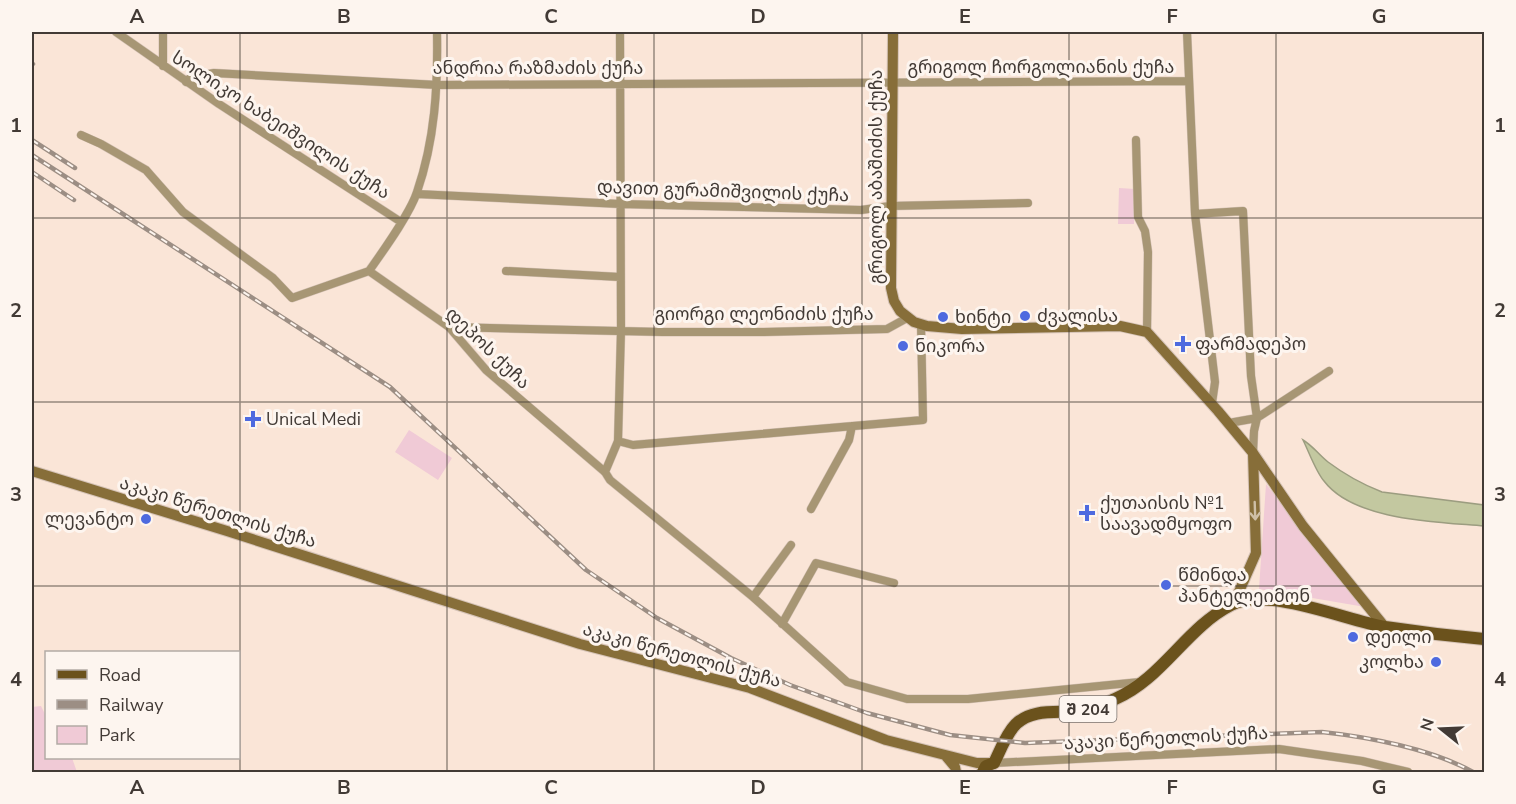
<svg xmlns="http://www.w3.org/2000/svg" width="1516" height="804" font-family="'Nunito Sans','Noto Sans Georgian',sans-serif">
	<style>
		.green { fill: #f0cad6 }
		.water { fill: #c3c8a0; stroke: #9c9d80; stroke-width: 1.5 }
		.lines { fill: none; stroke-linecap: round; stroke-linejoin: round }
		.street-casing { stroke: #d5c3b7; stroke-width: 9 }
		.secondary-casing { stroke: #d5c3b7; stroke-width: 12 }
		.primary-casing { stroke: #d5c3b7; stroke-width: 14 }
		.street { stroke: #a79674; stroke-width: 8 }
		.secondary { stroke: #876e39; stroke-width: 10 }
		.primary { stroke: #6b521c; stroke-width: 12 }
		.rail-casing { stroke: #9c8e84; stroke-width: 4.5 }
		.rail { stroke: #fdf5ef; stroke-width: 2; stroke-dasharray: 7; stroke-linecap: butt }
		.oneway { stroke: #cebfa6 }
		.grid { fill: none; stroke: #423a35; stroke-width: 1.5; stroke-opacity: 0.55 }
		.poi-dot { fill: #4e6adf; stroke: #fdf5ef; stroke-width: 2 }
		.labels { text-anchor: middle; stroke-width: 6; stroke-linejoin: round; paint-order: stroke }
		.shield { fill: #fdf5ef; stroke: #7a726d; stroke-width: 1.5 }
		.shield-label { font-size: 16px; font-weight: bold; fill: #423a35 }
		.street-label { font-size: 18px; fill: #423a35; stroke: #fdf5ef }
		.poi-label { font-size: 18px; fill: #423a35; stroke: #fdf5ef; text-anchor: start }
		.neatline { fill: none; stroke: #423a35; stroke-width: 2 }
		.grid-label { font-size: 20px; text-anchor: middle; font-weight: bold; fill: #423a35 }
	</style>
	<rect width="100%" height="100%" fill="#fae5d7"/>
	<!-- green -->
	<path class="green" d="M1119,188L1135,189L1134,224H1118Z
		M409,430L452,458L438,480L395,452Z
		M1266,484L1365,607L1259,589Z
		M41,706L46,716V758H72L77,772H32V707Z"/>
	<!-- water -->
	<path class="water" d="M1303,440C1313,446 1319,455 1328,462C1344,474 1364,485 1382,492L1484,505V526C1439,522 1354,521 1324,481C1316,472 1309,452 1303,440Z"/>
	<g class="lines">
		<!-- street casing -->
		<g class="street-casing">
			<path id="street" d="M116,32L219,104L401,222
				M163,32V66
				M1187,32L1195,214L1215,382L1212,403
				M186,82L191,77L214,73L438,85L1189,81
				M81,135L101,144L146,170L183,212L273,278L292,298L369,271
				M1136,140L1138,217L1145,231L1148,252L1147,332
				M417,194L620,204L861,210L890,206L1028,203
				M1195,214L1243,211L1251,376L1257,418L1229,423
				M369,271L449,327L486,370L605,472L610,480L753,597L847,682L907,699H968L1140,682
				M369,271C383,251 410,214 417,192C435,140 438,86 437,32
				M506,271L620,277
				M449,327L663,332H764L887,329L907,318
				M618,441L633,445L923,420L921,324
				M1253,453L1254,431L1257,418L1329,371
				M605,472L618,441L621,330L620,32
				M811,509L849,440L852,426
				M753,597L791,545
				M782,624L816,563L894,583
				M994,763L1279,749L1362,761L1408,772"/>
		</g>
		<!-- secondary casing -->
		<g class="secondary-casing">
			<path id="secondary" d="M893,32L891,288L894,301L900,311L914,322L927,326L962,329L1120,326L1147,332L1218,411L1253,453L1303,526L1384,626
				M32,471L227,531L580,644L750,688L886,740L977,763H994
				M1234,603L1256,553L1253,453
				M945,755L955,767L956,772"/>
		</g>
		<!-- primary casing -->
		<g class="primary-casing">
			<path id="primary" d="M994,763C1000,751 1006,734 1016,724C1035,706 1063,715 1086,710C1096,708 1106,703 1115,699C1162,679 1186,628 1231,605C1267,586 1345,620 1385,627C1418,632 1451,636 1484,639
				M983,772L986,766L994,763"/>
		</g>
		<!-- street -->
		<use href="#street" class="street"/>
		<!-- secondary -->
		<use href="#secondary" class="secondary"/>
		<!-- primary -->
		<use href="#primary" class="primary"/>
		<!-- rail casing -->
		<g class="rail-casing">
			<path id="rail" d="M32,63L33,64
				M32,140L75,168
				M32,155L390,387L586,570L657,618L731,658L790,685L867,713L950,735L1025,743L1322,732C1369,737 1432,749 1473,772
				M32,172L74,200"/>
		</g>
		<!-- rail -->
		<use href="#rail" class="rail"/>
	</g>
	<!-- one-way arrows -->
	<defs><path id="oneway-shaft" d="M-6 0H5M1.5-3L5.5 0L1.5 3" fill="none" stroke-width="1.6" stroke-linecap="round" stroke-linejoin="round" transform="scale(1.5)"/></defs>
	<use class="oneway" href="#oneway-shaft" transform="translate(1255 511) rotate(88)"/>
	<!-- grid -->
	<path class="grid" d="M240,32V772M447,32V772M654,32V772M862,32V772M1069,32V772M1276,32V772M32,218H1484M32,402H1484M32,586H1484"/>
	<!-- markers -->
	<g class="poi-dot">
		<circle cx="1025" cy="316" r="6"/>
		<circle cx="943" cy="317" r="6"/>
		<path d="M1180 335h6v6h6v6h-6v6h-6v-6h-6v-6h6z"/>
		<circle cx="903" cy="346" r="6"/>
		<path d="M250 410h6v6h6v6h-6v6h-6v-6h-6v-6h6z"/>
		<path d="M1084 504h6v6h6v6h-6v6h-6v-6h-6v-6h6z"/>
		<circle cx="146" cy="519" r="6"/>
		<circle cx="1166" cy="585" r="6"/>
		<circle cx="1353" cy="637" r="6"/>
		<circle cx="1436" cy="662" r="6"/>
	</g>
	<g class="labels">
		<!-- shield labels -->
		<rect class="shield" x="1059.5" y="696" width="57" height="26" rx="4.5"/>
		<g class="shield-label">
			<text x="1088" y="715">შ 204</text>
		</g>
		<!-- street labels -->
		<g class="street-label">
			<text x="1041" y="73">გრიგოლ ჩორგოლიანის ქუჩა</text>
			<text x="538" y="74">ანდრია რაზმაძის ქუჩა</text>
			<text transform="translate(281 125) rotate(33)" y="6">სოლიკო ხაბეიშვილის ქუჩა</text>
			<text transform="translate(876 177) rotate(-90)" y="6">გრიგოლ აბაშიძის ქუჩა</text>
			<text transform="translate(723 191) rotate(2)" y="6">დავით გურამიშვილის ქუჩა</text>
			<text x="764" y="320">გიორგი ლეონიძის ქუჩა</text>
			<text transform="translate(488 348) rotate(44)" y="6">დეპოს ქუჩა</text>
			<text transform="translate(218 512) rotate(17)" y="6">აკაკი წერეთლის ქუჩა</text>
			<text transform="translate(682 655) rotate(15)" y="6">აკაკი წერეთლის ქუჩა</text>
			<text transform="translate(1166 738) rotate(-3)" y="6">აკაკი წერეთლის ქუჩა</text>
		</g>
		<!-- poi labels -->
		<g class="poi-label">
			<text x="1037" y="322">ძვალისა</text>
			<text x="955" y="323">ხინტი</text>
			<text x="1195" y="350">ფარმადეპო</text>
			<text x="915" y="352">ნიკორა</text>
			<text x="266" y="425">Unical Medi</text>
			<text x="1100" y="509">ქუთაისის №1<tspan x="1100" dy="21">საავადმყოფო</tspan></text>
			<text x="134" y="525" text-anchor="end">ლევანტო</text>
			<text x="1178" y="581">წმინდა<tspan x="1178" dy="21">პანტელეიმონ</tspan></text>
			<text x="1365" y="643">დეილი</text>
			<text x="1424" y="668" text-anchor="end">კოლხა</text>
		</g>
	</g>
	<!-- border -->
	<rect width="1516" height="804" fill="none" stroke="#fdf5ef" stroke-width="66"/>
	<!-- legend -->
	<rect x="45" y="651" width="195" height="108" fill="#fdf5ef" stroke="#b2aaa5" stroke-width="1.5"/>
	<rect x="57" y="670" width="30" height="9" fill="#6b521c" stroke="#b2aaa5" stroke-width="1.5"/>
	<text x="99" y="681" font-size="18" fill="#423a35">Road</text>
	<rect x="57" y="700" width="30" height="9" fill="#9c8e84" stroke="#b2aaa5" stroke-width="1.5"/>
	<text x="99" y="711" font-size="18" fill="#423a35">Railway</text>
	<rect x="57" y="726" width="30" height="18" fill="#f0cad6" stroke="#b2aaa5" stroke-width="1.5"/>
	<text x="99" y="741" font-size="18" fill="#423a35">Park</text>
	<!-- north arrow -->
	<g transform="translate(1441 729) rotate(288)" stroke="#fdf5ef" stroke-width="4.5" paint-order="stroke">
	<path d="M0-4.5L10 22L0 15L-10 22Z" fill="#423a35"/>
	<text y="-9" font-size="16" font-weight="bold" text-anchor="middle" fill="#423a35">N</text>
	</g>
	<rect x="33" y="33" width="1450" height="738" class="neatline"/>
	<g class="grid-label">
		<text x="137" y="23">A</text>
		<text x="344" y="23">B</text>
		<text x="551" y="23">C</text>
		<text x="758" y="23">D</text>
		<text x="965" y="23">E</text>
		<text x="1172" y="23">F</text>
		<text x="1379" y="23">G</text>
		<text x="16" y="132">1</text>
		<text x="1500" y="132">1</text>
		<text x="16" y="317">2</text>
		<text x="1500" y="317">2</text>
		<text x="16" y="501">3</text>
		<text x="1500" y="501">3</text>
		<text x="16" y="686">4</text>
		<text x="1500" y="686">4</text>
		<text x="137" y="794">A</text>
		<text x="344" y="794">B</text>
		<text x="551" y="794">C</text>
		<text x="758" y="794">D</text>
		<text x="965" y="794">E</text>
		<text x="1172" y="794">F</text>
		<text x="1379" y="794">G</text>
	</g>
</svg>
